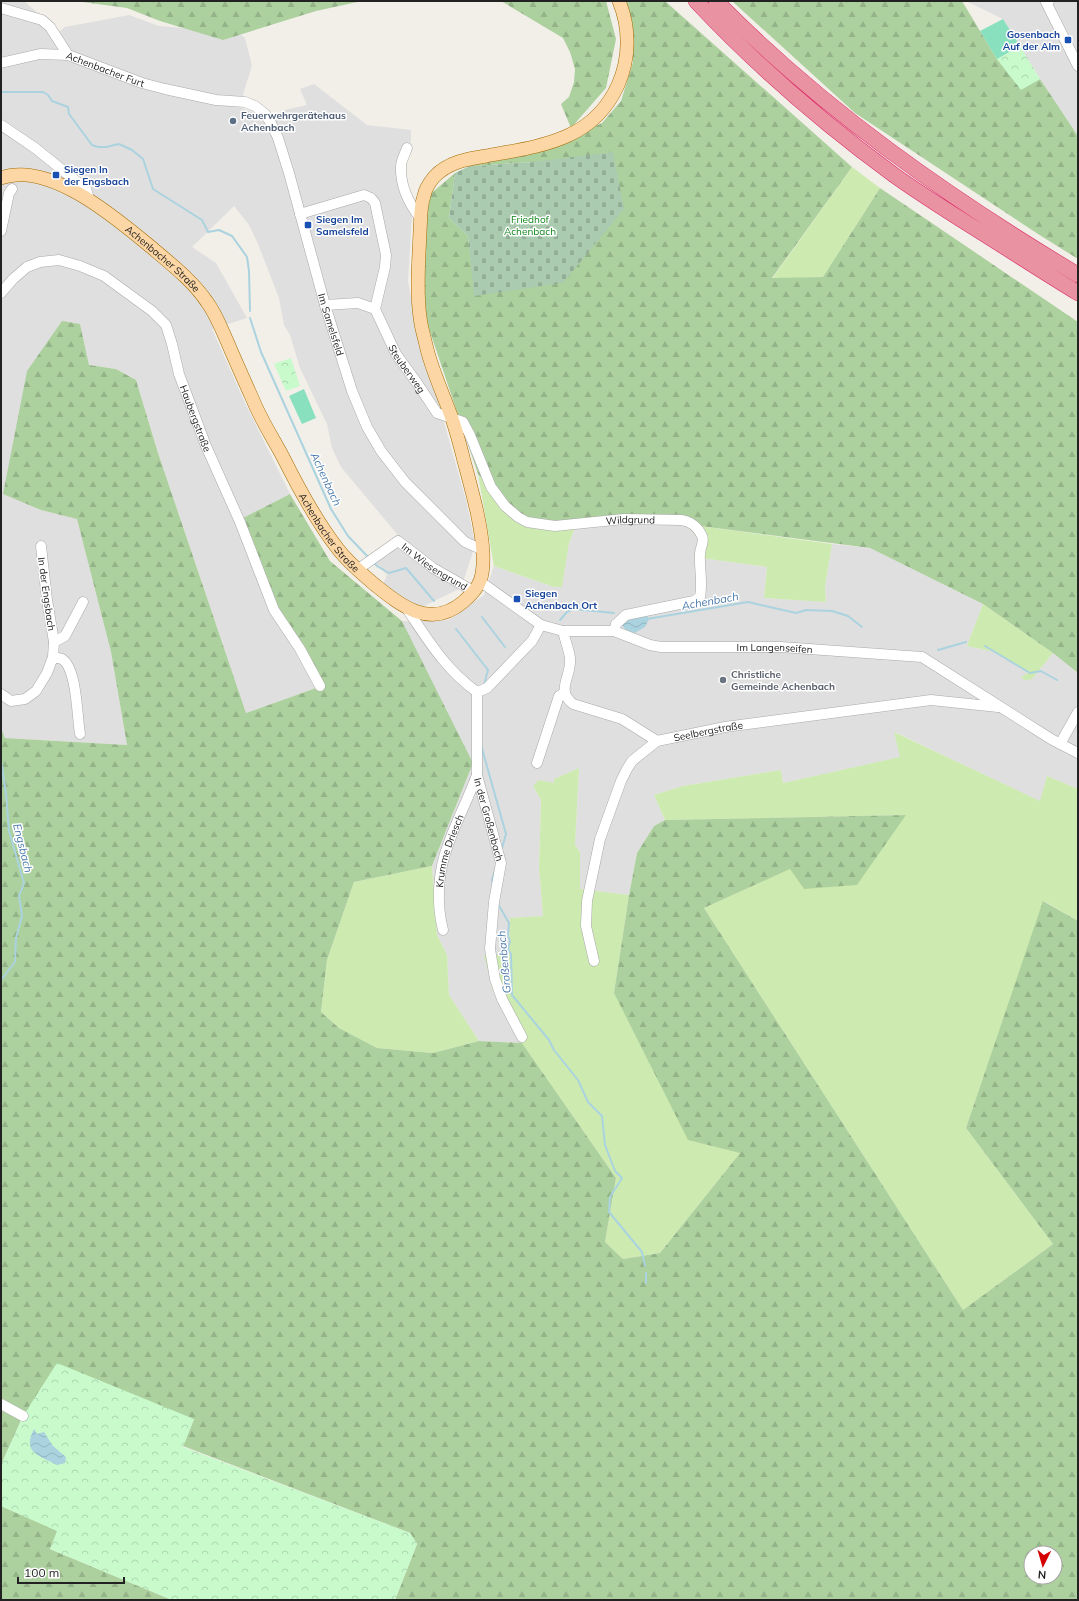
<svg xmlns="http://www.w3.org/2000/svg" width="1079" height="1601" font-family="Mulish,sans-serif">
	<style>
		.residential { fill: #e0dfdf }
		.grass { fill: #cdebb0 }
		.forest { fill: url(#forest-firs); fill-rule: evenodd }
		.cemetery { fill: url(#cemetery-stones) }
		.park { fill: url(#park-crowns) }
		.pitch { fill: #88e0be }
		.water { fill: url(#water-waves) }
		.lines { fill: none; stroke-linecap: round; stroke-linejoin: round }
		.stream { stroke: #aad3df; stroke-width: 2 }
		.minor-casing { stroke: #a9a9a9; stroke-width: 11 }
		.major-casing { stroke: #a06b00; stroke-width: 14 }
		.highway-casing { stroke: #dc2a67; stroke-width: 16 }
		.minor { stroke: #fff; stroke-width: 10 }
		.major { stroke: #fcd6a4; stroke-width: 13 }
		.highway { stroke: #e892a2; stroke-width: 15 }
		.transit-dot { fill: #1a4fb4; stroke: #fff; stroke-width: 1.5 }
		.service-dot { fill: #5c6f8a; stroke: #fff; stroke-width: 1.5 }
		.worship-dot { fill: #6b7280; stroke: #fff; stroke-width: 1.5 }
		.labels { text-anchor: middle; stroke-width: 3; stroke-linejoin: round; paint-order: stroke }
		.transit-label { font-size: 10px; font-weight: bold; fill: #164399; stroke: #fff; text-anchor: start }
		.street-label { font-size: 10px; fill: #222; stroke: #fff }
		.service-label { font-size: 10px; font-weight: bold; fill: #4e5e75; stroke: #fff; text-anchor: start }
		.park-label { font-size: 10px; fill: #0c8416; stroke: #fff }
		.worship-label { font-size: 10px; font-weight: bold; fill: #5b616d; stroke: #fff; text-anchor: start }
		.water-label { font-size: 11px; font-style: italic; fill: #4a7aab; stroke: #fff }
	</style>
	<defs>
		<pattern id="forest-firs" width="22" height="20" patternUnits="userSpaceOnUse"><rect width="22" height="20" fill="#add19e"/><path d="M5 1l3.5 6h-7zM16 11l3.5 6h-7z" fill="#95b388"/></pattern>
		<pattern id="cemetery-stones" width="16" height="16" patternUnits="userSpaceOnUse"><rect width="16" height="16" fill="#aacbaf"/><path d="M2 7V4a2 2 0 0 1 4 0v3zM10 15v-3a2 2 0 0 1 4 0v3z" fill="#92ae96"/></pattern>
		<pattern id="park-crowns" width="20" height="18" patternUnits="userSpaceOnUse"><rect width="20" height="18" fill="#c8facc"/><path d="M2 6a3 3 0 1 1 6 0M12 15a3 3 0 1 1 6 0" fill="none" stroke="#acd6af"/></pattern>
		<pattern id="water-waves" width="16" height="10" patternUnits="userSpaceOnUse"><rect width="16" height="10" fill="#aad3df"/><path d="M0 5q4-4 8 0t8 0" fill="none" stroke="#92b5bf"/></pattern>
	</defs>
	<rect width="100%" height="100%" fill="#f2efe9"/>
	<!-- residential -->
	<path class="residential" d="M1,1H24L59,32L65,27L129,15L159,26L239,33L245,38L252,66L239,107L252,112L262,121L285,110L307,105L300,89L314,84L367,125L411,130V141L401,156L412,214L408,281L414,316L467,504L474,539L472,555L461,588L422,607L407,605L383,584L387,575L374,562L402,540L341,467L332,448L327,424L300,368L290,335L284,325L279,298L258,244L249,225L234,206L192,247L216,263L247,318L212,329L246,405L290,494L241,519L316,688L246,713L158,453L136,380L116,369L89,365L80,324L41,510L77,518L111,652L127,745L5,738L1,728Z
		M966,1H1078V136L1040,79L1003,19Z
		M685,524L698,538L694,557L767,567L764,598L826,602L825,586L832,544L870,548L983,604L967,646L995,652L1029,673L1032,679L1053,653L1078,673V789L1047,776L1041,802L895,732L901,757L783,783L781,770L683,786L654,795L665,820L654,826L637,853L629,895L580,889V852L575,845L579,768L554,779V783L533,786L541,800L539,867L543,916L510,918L509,954L485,956L493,991L522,1043L479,1041L449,995L447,955L437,935L432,866L473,763L402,621L449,620L484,595L494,566L554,587H561L569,543L576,525Z"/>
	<!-- grass -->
	<path class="grass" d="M852,167L880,188L823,277L772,279Z
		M478,474L529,526L576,525L569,543L562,587H554L494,566Z
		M685,524L832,544L825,586L826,602L764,598L767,567L694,557L698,538Z
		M983,604L1053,653L1032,679L1025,680L1021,677L1028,673L995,652L967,646Z
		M894,732L1040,801L1047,776L1078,789V921L1044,901L966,1128L1053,1244L963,1310L704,908L906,815L665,820L654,795L683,786L781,770L783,783L900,757Z
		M579,768L575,845L580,852V889L629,895L614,993L740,1153L660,1253L623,1259L605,1242L616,1178L522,1043L493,991L484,955L509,954L510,918L543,916L539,867L541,800L533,786L539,780L554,783V779Z
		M432,866L437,935L447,955L449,995L479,1041L433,1053L377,1048L339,1028L321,1012L327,960L354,882Z"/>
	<!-- forest -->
	<path class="forest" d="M75,1H362L316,11L223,40L160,21L127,8Z
		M501,1H606L616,39L606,88L571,128L561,104L569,97L574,82L575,69L570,52L563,38Z
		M625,1H665L852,167L772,278L823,277L880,188L1078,322V673L1053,653L983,604L870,548L685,524L529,526L478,474L423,311L428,196L455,173L449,218L468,236L475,296L533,162L476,166L472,165L549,148L602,123L621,101L633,62Z
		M732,1H962L997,59L1021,89L1040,79L1078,136V259L1038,234L855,113Z
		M62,321L80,324L89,365L116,369L136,380L158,453L246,713L316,688L270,603L241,519L290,494L330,561L402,621L473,763L432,866L354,882L327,960L321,1012L339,1028L377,1048L433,1053L479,1041L522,1043L616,1178L605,1242L623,1259L660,1253L740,1153L688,1140L614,993L629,895L637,853L654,826L665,820L906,815L857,885L804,889L790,869L704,908L963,1310L1053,1244L966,1128L1043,901L1078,921V1600H395L417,1544L410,1533L183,1446L194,1419L23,1416L1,1465V728L5,738L127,745L111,652L77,519L41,510L3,494L27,371ZM1031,1553H1055V1577H1031Z
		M1,1506L58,1531L50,1549L172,1600H1Z"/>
	<!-- cemetery -->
	<path class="cemetery" d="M613,152L624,209L563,283L474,296L468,236L449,218L455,173L472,165L476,166L533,162Z"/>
	<!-- park -->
	<path class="park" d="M1020,46L1040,79L1021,90L997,59Z
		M291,358L300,386L286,391L274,364Z
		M57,1363L194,1419L183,1447L410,1533L417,1544L395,1600H172L50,1549L57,1531L1,1506V1465L23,1416Z"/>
	<!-- pitch -->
	<path class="pitch" d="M1003,19L1020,46L997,59L980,31Z
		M304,389L316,418L302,424L289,396Z"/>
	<!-- water -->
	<path class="water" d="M647,616L649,619L645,627L635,633L626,630L622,625L626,620Z
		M34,1429L37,1434L44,1432L53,1446L66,1457L65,1463L57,1465C38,1455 22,1452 34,1429Z"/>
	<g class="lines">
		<!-- stream -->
		<path class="stream" d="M1,92H43L48,95L52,101L68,107L69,114L92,145L98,147H106L119,144L132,150L143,159L153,189L202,220L208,232L219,230L232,236L247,257L249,271L250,311
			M250,318L261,352L331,509L348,536L369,558
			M373,562L377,566L389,573L406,568L434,601
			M482,617L505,647
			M647,619L748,602L796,613L806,610L832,611L848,616L862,627
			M560,620L567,612L573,609L614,613
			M456,629L488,670L484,685
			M985,646L1030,673L1041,671L1057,680
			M938,650L966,642
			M481,745L506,834L502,848
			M1,761L6,793L9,831L24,883L19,896L22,916L16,938L15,962L1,980
			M493,885L492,880L495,870
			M498,904L509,923L508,936L510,941L508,949L511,954L512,995L549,1040L554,1050L578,1080L588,1102L602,1116L605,1145L615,1171L622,1178L610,1197L609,1212L642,1252L645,1266
			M646,1273V1283"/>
		<!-- minor casing -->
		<g class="minor-casing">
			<g id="minor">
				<path d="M1049,1L1046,2L1078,66"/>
				<path d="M1,8L42,20L50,27L68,55"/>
				<path id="s1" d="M1,63L40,54L68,55L142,83L165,89L216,100L245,102L255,106L265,114L271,123L278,138L289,173L325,305L352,391L367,427L381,451L405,482L465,542L483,550"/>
				<path d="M1,125L35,148L86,189L89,199"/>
				<path d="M407,148C405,154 401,161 401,166C400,186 409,204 421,219"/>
				<path d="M300,214L364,195L371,198L375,203L386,255L385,267L375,309"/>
				<path d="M1,231L9,193L12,189"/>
				<path id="s2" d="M1,293L13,279L27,267L40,262L59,260L80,266L104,276L152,311L166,325L172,344L179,374L206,446L240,522L274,610L300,649L320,686"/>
				<path id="s3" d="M325,305L358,303L375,309L396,354L417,383L437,413L463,422L470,435L491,487L505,506L518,517L527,522L555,526L624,519L681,520C690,521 698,527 702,536C705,542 700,547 700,554C699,568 703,582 700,597L694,601L626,615L616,624L614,631"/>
				<path id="s4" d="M357,570L398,541L433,568L468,588L473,593"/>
				<path id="s5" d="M481,582L541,625L563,631H614L650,645L661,647H781L922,657L1051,739L1078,753"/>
				<path d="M407,609C428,640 445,669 477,692"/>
				<path d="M563,631C565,640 569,650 570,658C572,677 555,689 573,704L622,719L657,741"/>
				<path d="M54,642L65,636L83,602"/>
				<path d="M53,657C55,658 60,658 62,659C77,668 77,717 80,734"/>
				<path id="s6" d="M477,692V775L501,863L494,902L490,949L495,979L502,999L522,1037"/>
				<path d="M477,692L487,688L532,641L541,625"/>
				<path d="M1,694L11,701L25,699L36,691L47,673L53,657L54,642L47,600L41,546"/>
				<path d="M1060,744L1078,712"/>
				<path d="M537,763L559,696L564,693"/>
				<path id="s7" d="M443,930C436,903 438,871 448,845C456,822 468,799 477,775"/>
				<path id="s8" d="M594,961L586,926L587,901L600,839L621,781L627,769L632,761L657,741L725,727L931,700L998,707"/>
				<path d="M1,1404L23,1416"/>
			</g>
		</g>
		<!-- major casing -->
		<g class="major-casing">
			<g id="major">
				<path id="s9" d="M1,178C49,160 117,219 151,247C171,264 193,281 207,302C216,314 221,328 227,341C235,360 244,380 253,400C261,420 273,438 283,457C299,489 316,521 338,549C348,562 361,573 374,584C400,605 430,630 463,602C481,587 484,577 483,552C481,522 472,491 464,461C460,445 456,429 450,413C442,391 431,368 426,345C424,336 421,327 420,317C416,289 419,260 420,231C421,220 420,206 424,196C425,189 430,182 434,177C448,162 467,159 486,156C540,146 593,141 618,85C630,58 630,28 619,1"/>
			</g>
		</g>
		<!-- highway casing -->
		<g class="highway-casing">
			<path id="highway" d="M696,1C756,65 823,123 894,175C919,193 946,210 973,227C1008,249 1042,271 1078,293
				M716,1C823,110 948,197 1078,275"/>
		</g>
		<!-- minor -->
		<use href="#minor" class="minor"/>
		<!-- major -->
		<use href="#major" class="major"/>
		<!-- highway -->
		<use href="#highway" class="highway"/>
	</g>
	<!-- markers -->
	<g class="transit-dot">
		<rect x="1064" y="36" width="8" height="8" rx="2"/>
		<rect x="52" y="171" width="8" height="8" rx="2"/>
		<rect x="304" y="221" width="8" height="8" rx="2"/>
		<rect x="513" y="595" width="8" height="8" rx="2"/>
	</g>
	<circle class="service-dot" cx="233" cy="121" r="4"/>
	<circle class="worship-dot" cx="723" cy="680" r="4"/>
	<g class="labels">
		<!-- transit labels -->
		<g class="transit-label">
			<text x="1060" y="38" text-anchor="end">Gosenbach<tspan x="1060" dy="12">Auf der Alm</tspan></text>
			<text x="64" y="173">Siegen In<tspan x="64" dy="12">der Engsbach</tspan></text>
			<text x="316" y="223">Siegen Im<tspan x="316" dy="12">Samelsfeld</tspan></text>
			<text x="525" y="597">Siegen<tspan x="525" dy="12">Achenbach Ort</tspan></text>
		</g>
		<!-- street labels -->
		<g class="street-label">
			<text dy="4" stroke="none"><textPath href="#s1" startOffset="108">Achenbacher Furt</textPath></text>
			<text dy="4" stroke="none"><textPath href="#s9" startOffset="188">Achenbacher Straße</textPath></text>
			<text dy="4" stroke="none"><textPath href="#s1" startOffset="497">Im Samelsfeld</textPath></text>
			<text dy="4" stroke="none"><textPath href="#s3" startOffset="119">Steuberweg</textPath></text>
			<text dy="4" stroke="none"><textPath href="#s2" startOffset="295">Haubergstraße</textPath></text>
			<text dy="4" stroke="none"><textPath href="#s3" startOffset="426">Wildgrund</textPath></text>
			<text dy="4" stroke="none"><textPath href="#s9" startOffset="512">Achenbacher Straße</textPath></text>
			<text dy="4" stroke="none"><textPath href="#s4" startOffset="95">Im Wiesengrund</textPath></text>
			<text transform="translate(47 594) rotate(82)" y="4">In der Engsbach</text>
			<text dy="4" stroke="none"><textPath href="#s5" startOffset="311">Im Langenseifen</textPath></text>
			<text dy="4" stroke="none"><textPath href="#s8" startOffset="293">Seelbergstraße</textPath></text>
			<text dy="4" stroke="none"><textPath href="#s6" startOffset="129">In der Großenbach</textPath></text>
			<text dy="4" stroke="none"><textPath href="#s7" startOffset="81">Krumme Driesch</textPath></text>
		</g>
		<!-- service labels -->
		<g class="service-label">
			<text x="241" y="119">Feuerwehrgerätehaus<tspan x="241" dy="12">Achenbach</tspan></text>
		</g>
		<!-- park labels -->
		<g class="park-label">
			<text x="530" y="223">Friedhof<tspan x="530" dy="12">Achenbach</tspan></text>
		</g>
		<!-- worship labels -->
		<g class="worship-label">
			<text x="731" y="678">Christliche<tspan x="731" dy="12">Gemeinde Achenbach</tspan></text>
		</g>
		<!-- water labels -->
		<g class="water-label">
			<text transform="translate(326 479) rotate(65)" y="4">Achenbach</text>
			<text transform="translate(710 601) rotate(-10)" y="4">Achenbach</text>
			<text transform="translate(23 848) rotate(76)" y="4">Engsbach</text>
			<text transform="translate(504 962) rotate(-95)" y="4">Großenbach</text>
		</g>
	</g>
	<!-- border -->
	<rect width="1079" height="1601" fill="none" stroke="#222222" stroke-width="4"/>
	<!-- north arrow -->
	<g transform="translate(1043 1565) rotate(185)"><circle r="19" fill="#ffffff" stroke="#a7a7a7"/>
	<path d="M0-3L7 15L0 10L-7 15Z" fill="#d40000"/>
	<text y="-6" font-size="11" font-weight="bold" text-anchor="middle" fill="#222222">N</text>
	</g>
	<!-- scale -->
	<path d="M18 1577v6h106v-6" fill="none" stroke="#222222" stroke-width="2"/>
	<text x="24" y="1577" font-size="12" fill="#222222" stroke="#ffffff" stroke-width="3" paint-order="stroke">100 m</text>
</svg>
